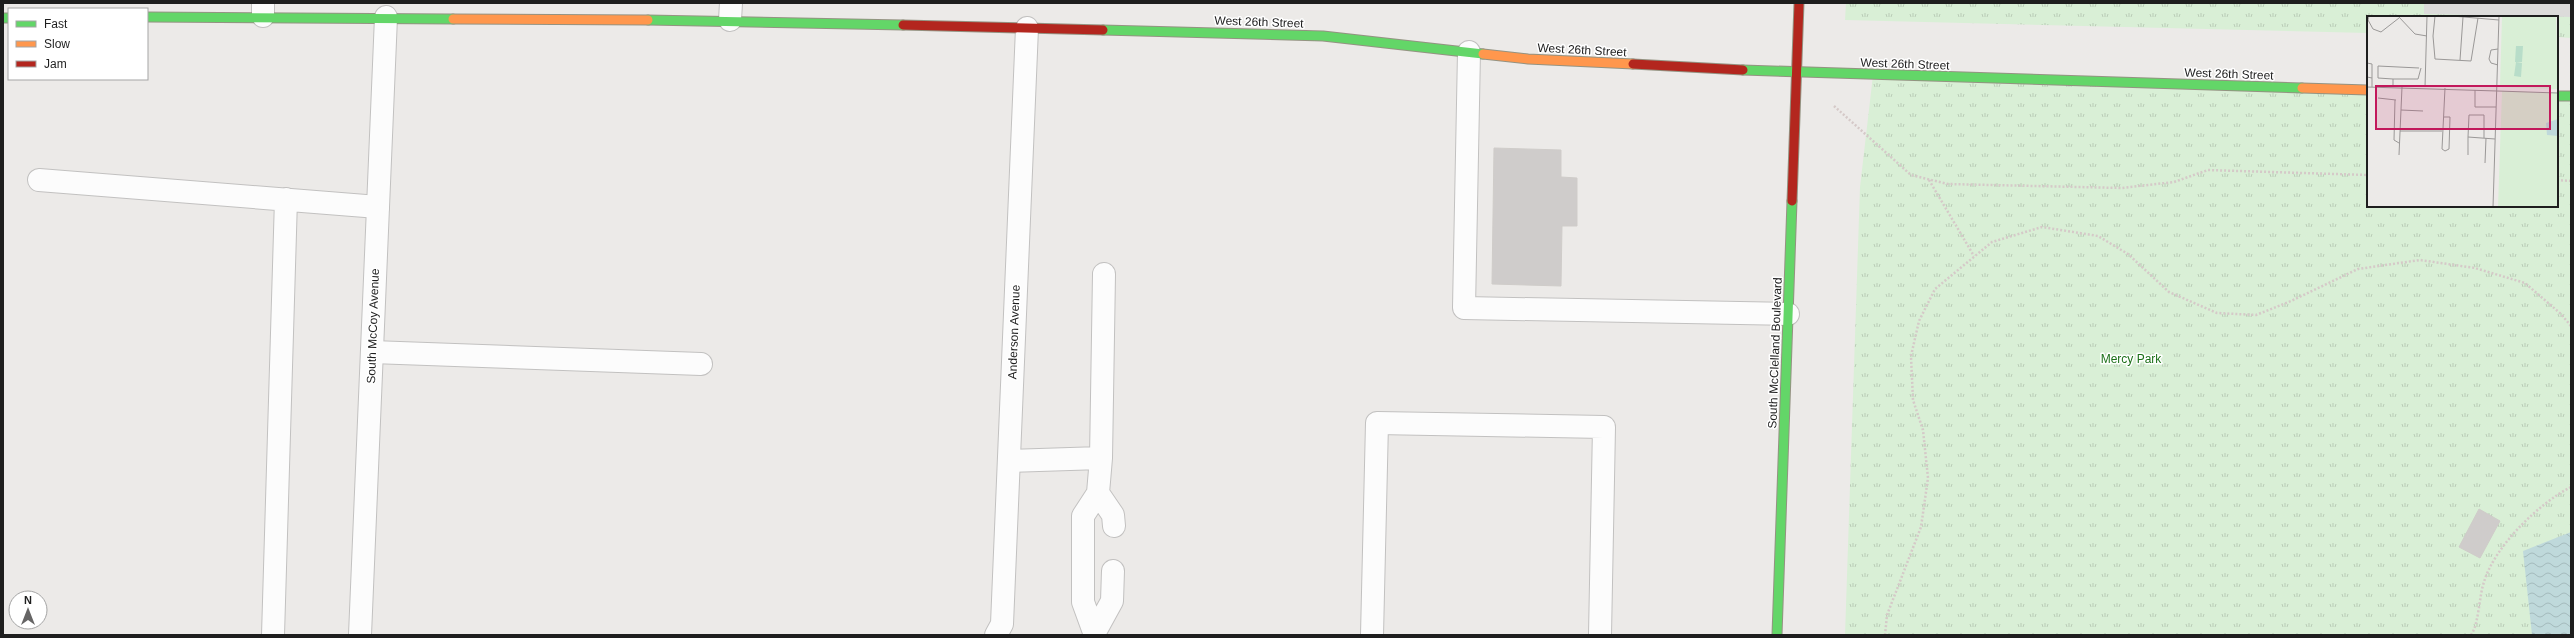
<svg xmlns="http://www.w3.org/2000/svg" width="2574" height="638" font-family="Arial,sans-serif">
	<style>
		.park { fill: url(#park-tufts) }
		.parking { fill: #dcdbda }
		.water { fill: url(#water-waves) }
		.building { fill: #cfcccb; stroke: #cfccc9 }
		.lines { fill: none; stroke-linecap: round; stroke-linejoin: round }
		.lane-casing { stroke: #c2c1c0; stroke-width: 24 }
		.street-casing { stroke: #c2c1c0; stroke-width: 24 }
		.fast-casing { stroke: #949382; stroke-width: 11 }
		.slow-casing { stroke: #949382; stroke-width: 11 }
		.jam-casing { stroke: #949382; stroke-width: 11 }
		.path { stroke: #d5c9c8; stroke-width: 2.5; stroke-dasharray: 2 2; stroke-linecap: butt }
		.lane { stroke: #fcfcfc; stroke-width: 22 }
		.street { stroke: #fcfcfc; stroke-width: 22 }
		.fast { stroke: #63d668; stroke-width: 9 }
		.slow { stroke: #ff974d; stroke-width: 9 }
		.jam { stroke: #b3261e; stroke-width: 9 }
		.labels { text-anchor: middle; stroke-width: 3; stroke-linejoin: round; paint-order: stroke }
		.street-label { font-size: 12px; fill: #1e1e1e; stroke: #fff }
		.park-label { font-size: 12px; fill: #1c7019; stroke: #fff }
		.inset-road { fill: none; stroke: #9a9897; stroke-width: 1 }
		.view { fill: #c2185b; fill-opacity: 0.15; stroke: #c2185b; stroke-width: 2 }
		.inset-edge { fill: none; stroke: #1e1e1e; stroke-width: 2 }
	</style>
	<defs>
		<pattern id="park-tufts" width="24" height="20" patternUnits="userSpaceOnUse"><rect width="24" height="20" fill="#d9efd6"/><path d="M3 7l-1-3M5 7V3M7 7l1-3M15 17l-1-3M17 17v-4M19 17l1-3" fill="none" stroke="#baccb7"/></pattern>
		<pattern id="water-waves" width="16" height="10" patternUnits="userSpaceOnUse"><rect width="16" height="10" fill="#bfd9db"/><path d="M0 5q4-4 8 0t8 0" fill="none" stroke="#a4babc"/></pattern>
	</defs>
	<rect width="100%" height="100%" fill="#eceae8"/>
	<!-- park -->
	<path class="park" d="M1846,3H2571V38L2557,37V17H2368V33L1845,20Z
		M1873,75L2368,89V206H2557V95H2571V635H1845L1860,187Z"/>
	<!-- parking -->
	<path class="parking" d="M2424,3H2571V17L2424,14Z"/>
	<!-- water -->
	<path class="water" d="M2571,532V635H2532L2523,551Z"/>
	<!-- building -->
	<path class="building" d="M1494,148L1561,150V177L1577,178V226H1562L1561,286L1492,284Z
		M2479,509L2500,521L2480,558L2459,547Z"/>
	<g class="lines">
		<!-- lane casing -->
		<g class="lane-casing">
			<path id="lane" d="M263,3V16
				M1469,52L1464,308L1788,314
				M39,180L378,207
				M372,352L701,364
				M1101,458L1104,274
				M1009,461L1101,458L1098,493L1083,516V602L1095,635
				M1098,493L1113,515L1114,526
				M1095,632L1112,601L1113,571
				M273,635L286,199
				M1372,635L1377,423L1604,427L1600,635"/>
		</g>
		<!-- street casing -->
		<g class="street-casing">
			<path id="street" d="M730,20L731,3
				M360,635L386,17
				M996,635L1002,624L1027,28"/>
		</g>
		<!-- fast casing -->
		<g class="fast-casing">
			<path id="fast" d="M147,17L453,19
				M3,18H9
				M648,20L903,25
				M1103,30L1323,36L1483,54
				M1743,70L2302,88
				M2557,96H2571
				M1777,635L1792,201"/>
		</g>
		<!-- slow casing -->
		<g class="slow-casing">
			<path id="slow" d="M453,19L648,20
				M1483,54L1528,59L1633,64
				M2302,88L2368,90"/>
		</g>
		<!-- jam casing -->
		<g class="jam-casing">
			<path id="jam" d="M903,25L1103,30
				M1633,64L1743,70
				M1792,201L1799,3"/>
		</g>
		<!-- path -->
		<path class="path" d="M1834,106L1911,175L1948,184L2122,188L2174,182L2208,170L2368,175
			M1929,180L1974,256
			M2557,180L2571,181
			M1885,635L1887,615L1921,527L1928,478L1923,430L1913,400L1911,356L1919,321L1935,289L1992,242L2042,227L2098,236L2128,254L2169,292L2217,313L2256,315L2291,301L2358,269L2420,260L2475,268L2525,283L2561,314L2571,326
			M2471,635C2479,624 2479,596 2484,582C2494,547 2539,503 2571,487"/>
		<!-- lane -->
		<use href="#lane" class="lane"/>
		<!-- street -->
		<use href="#street" class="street"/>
		<!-- fast -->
		<use href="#fast" class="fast"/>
		<!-- slow -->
		<use href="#slow" class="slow"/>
		<!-- jam -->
		<use href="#jam" class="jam"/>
	</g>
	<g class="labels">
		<!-- street labels -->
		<g class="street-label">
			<text transform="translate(1259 22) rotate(2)" y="4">West 26th Street</text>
			<text transform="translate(1582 50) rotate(3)" y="4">West 26th Street</text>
			<text transform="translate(1905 64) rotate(2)" y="4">West 26th Street</text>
			<text transform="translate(2229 74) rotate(2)" y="4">West 26th Street</text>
			<text transform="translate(373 326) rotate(-88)" y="4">South McCoy Avenue</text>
			<text transform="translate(1014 332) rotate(-88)" y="4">Anderson Avenue</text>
			<text transform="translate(1775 353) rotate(-88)" y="4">South McClelland Boulevard</text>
		</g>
		<!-- park labels -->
		<g class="park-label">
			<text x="2131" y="363">Mercy Park</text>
		</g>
	</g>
	<!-- overview -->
	<g transform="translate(2367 16)">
		<rect width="191" height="191" fill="#eceae8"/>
		<path d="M135,0H189L191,73L133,71ZM135,75L191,77V191H131Z" fill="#d9efd6"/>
		<path d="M149,30H156L155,46H148ZM149,46L155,47L154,61L147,60Z" fill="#b8ddc9"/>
		<path d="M191,103V120L180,119L179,107Z" fill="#bfd9db"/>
		<path class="inset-road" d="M2,0L1,4L6,13L14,16L32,2M31,0L48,18L60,20M68,0L66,20L68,43L104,45L111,2M85,0L132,4M93,44L96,1M0,47L5,48V62M131,49L124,47L122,43L124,34L131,33M0,61L5,62V71M26,63L11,62V50L52,52M0,71L130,75M26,71V63H51L54,52M58,71L60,0M108,74V91H129M130,75L191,77M11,82L29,84M28,84L27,124L32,127M34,94L56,95M77,101H83L82,133L78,135L75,133L78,72M33,115H75M117,122V99H102L101,121L128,123M32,139L35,71M101,139V121M118,147L119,122M126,191L132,0"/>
		<path class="view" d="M9,70H183V113H9Z"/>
		<rect width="191" height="191" class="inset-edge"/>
	</g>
	<!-- border -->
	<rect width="2574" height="638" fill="none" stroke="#1e1e1e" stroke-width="8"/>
	<!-- legend -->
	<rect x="8" y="8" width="140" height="72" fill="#ffffff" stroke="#a5a5a5"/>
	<rect x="16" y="21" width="20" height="6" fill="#63d668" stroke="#a5a5a5"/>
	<text x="44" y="28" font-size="12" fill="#1e1e1e">Fast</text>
	<rect x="16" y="41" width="20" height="6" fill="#ff974d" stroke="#a5a5a5"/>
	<text x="44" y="48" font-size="12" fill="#1e1e1e">Slow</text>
	<rect x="16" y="61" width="20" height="6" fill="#b3261e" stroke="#a5a5a5"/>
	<text x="44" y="68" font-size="12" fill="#1e1e1e">Jam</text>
	<!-- north arrow -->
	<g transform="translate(28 610)"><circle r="19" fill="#ffffff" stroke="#a5a5a5"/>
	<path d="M0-3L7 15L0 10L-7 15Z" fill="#666565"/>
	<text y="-6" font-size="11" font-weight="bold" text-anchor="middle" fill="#1e1e1e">N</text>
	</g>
</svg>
